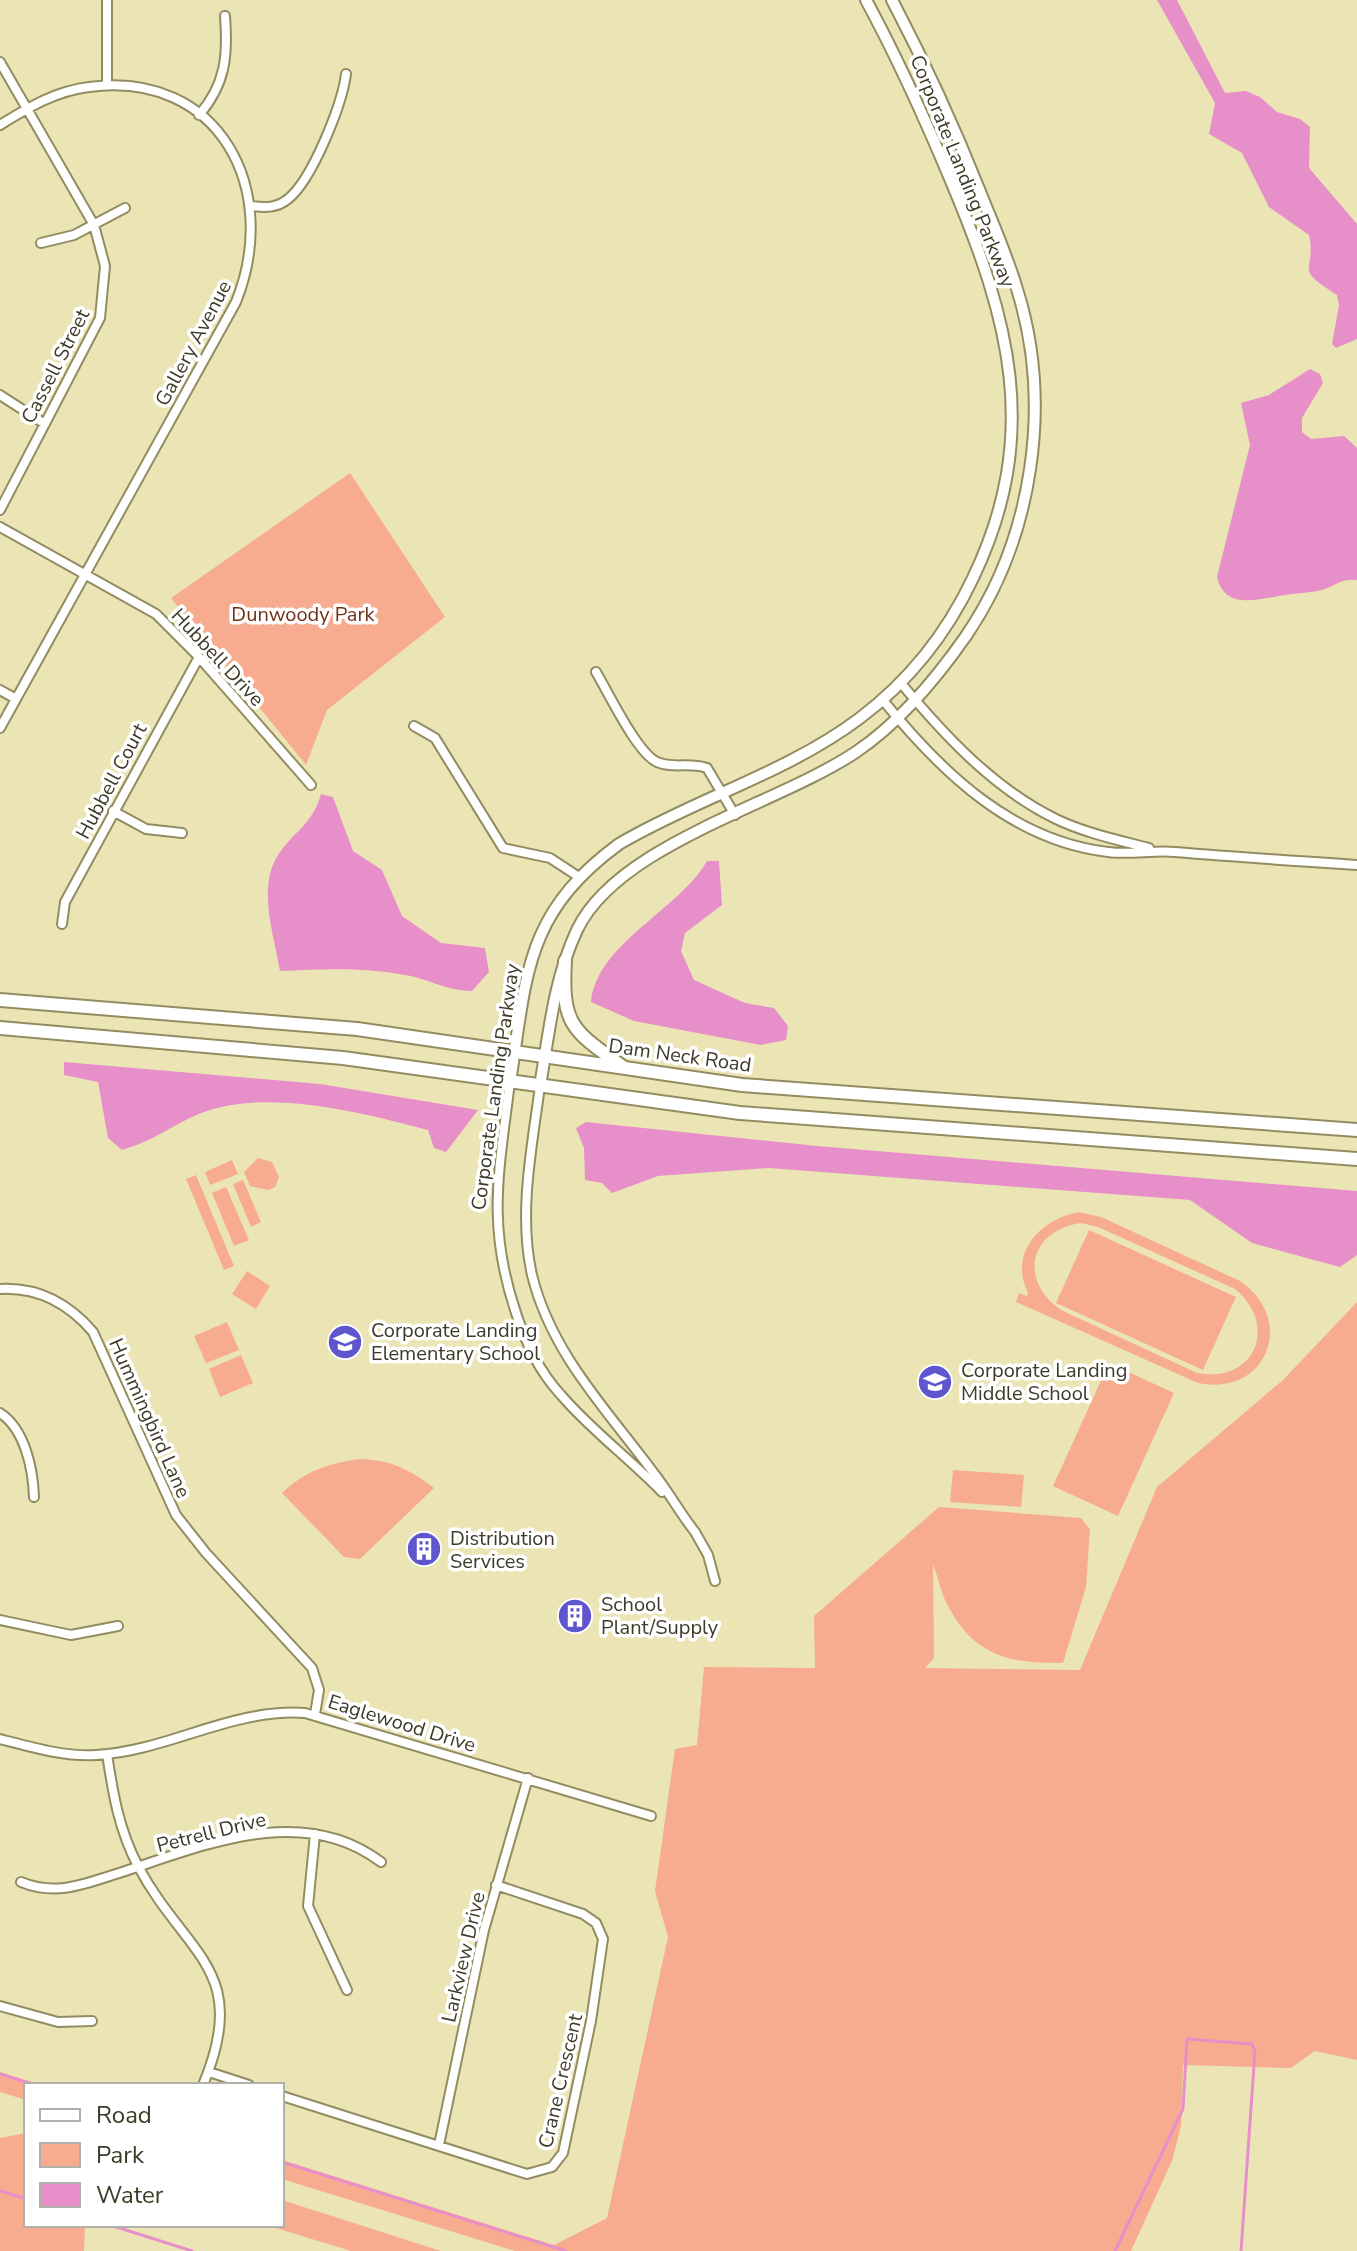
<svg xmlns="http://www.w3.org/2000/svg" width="1357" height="2251" font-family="'Nunito Sans',sans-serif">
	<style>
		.green { fill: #f8ac8f; fill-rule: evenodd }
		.water { fill: #e78fc8 }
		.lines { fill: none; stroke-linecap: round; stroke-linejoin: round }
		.stream { stroke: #e78fc8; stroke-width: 3 }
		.minor-casing { stroke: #928c60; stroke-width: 12 }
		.tertiary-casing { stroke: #928c60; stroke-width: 14 }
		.primary-casing { stroke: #928c60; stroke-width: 16 }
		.minor { stroke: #fff; stroke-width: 8 }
		.tertiary { stroke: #fff; stroke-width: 10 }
		.primary { stroke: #fff; stroke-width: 12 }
		.labels { text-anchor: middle; stroke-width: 7; stroke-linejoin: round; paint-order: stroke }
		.street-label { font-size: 20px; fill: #3d3b28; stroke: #fff }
		.park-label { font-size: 20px; fill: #6e3118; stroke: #fff }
		.poi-label { font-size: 20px; fill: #3d3b28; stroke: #fff; text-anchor: start }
	</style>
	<rect width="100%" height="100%" fill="#ebe5b6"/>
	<!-- green -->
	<path class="green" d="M350,473L445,617L327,710L306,765L171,598Z
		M258,1158L272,1162L279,1177L275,1187L268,1190L250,1186L244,1172Z
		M232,1160L238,1174L210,1185L205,1172Z
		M196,1175L234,1266L224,1270L186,1179Z
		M243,1180L261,1222L251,1227L233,1184Z
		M226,1187L249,1240L234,1246L212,1193Z
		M1079,1212L1101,1217L1240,1281C1297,1320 1267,1397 1198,1383L1016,1302L1019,1293L1027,1296L1028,1293C1008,1252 1041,1219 1079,1212ZM1081,1223L1098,1227L1235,1289C1279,1325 1255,1384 1197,1373L1061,1310C1018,1280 1029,1231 1081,1223Z
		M1089,1230L1236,1297L1203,1370L1056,1303Z
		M247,1271L270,1286L256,1309L232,1294Z
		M1357,1302V2060L1315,2051L1291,2068L1183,2065L1181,2126L1172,2161L1131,2251H515L282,2179V2160L554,2245L607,2218L668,1937L655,1891L675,1749L697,1745L704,1667L815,1668L814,1616L939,1507L1081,1518L1090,1529L1086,1587L1063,1663C1006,1664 971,1654 945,1600C940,1589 938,1576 933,1565L934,1658L925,1668L1080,1670L1157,1487L1283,1380Z
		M227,1322L239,1350L206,1363L194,1336Z
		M241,1355L253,1383L220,1397L209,1369Z
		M1109,1363L1174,1393L1118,1516L1053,1486Z
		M360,1459C391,1460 409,1469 434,1488L360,1559L344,1557L282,1493C305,1471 329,1463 360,1459Z
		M953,1470L1024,1475L1021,1507L950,1502Z
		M0,2072L42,2085H26V2100L0,2092Z
		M26,2133V2225H85L84,2251H0V2138Z
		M282,2200L441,2251H351L266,2225H282Z"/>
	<!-- water -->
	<path class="water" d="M1157,0H1177L1225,93L1246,91L1260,97L1277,112L1300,119L1310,127L1309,168L1357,224V339L1336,348L1332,344L1339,305L1337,295C1291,266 1317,273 1309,235L1269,207L1242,153L1209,134L1215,103Z
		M1310,369L1320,374L1323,383L1302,418V432L1311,439L1344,436L1357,448V580C1342,578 1335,586 1322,590C1310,593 1297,593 1285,595C1259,599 1225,611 1217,577L1250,445L1241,403L1269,395Z
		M321,794L333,797L353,851L382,870L402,916L441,943L485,948L489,972L472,991C447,991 429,979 405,975C363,967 322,969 280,971C274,934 257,888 278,855C294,831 313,824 321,794Z
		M707,861H719L722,905L685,933L681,951L694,980L745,1003L774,1008L788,1026L786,1040L761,1045L634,1021L591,1002C597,943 679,910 707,861Z
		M64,1062L320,1084L478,1110L446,1152L434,1148L428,1130C363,1113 264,1087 199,1114C170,1126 156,1140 122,1150L108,1138L98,1082L64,1075Z
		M586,1122L817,1146L1357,1191V1255L1340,1267L1252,1243L1190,1200L769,1168L658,1176L612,1193L602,1183L585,1180L584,1148L576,1128Z"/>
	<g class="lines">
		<!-- stream -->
		<path class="stream" d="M0,2074L35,2085
			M282,2162L566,2251
			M0,2191L26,2199
			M110,2225L192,2251
			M1115,2251L1183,2109L1187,2039L1252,2044L1255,2051L1241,2251"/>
		<!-- minor casing -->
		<g class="minor-casing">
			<path id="minor" d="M107,0V85
				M0,62L94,225L105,266L100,318L0,510
				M199,115C226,84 228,55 225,16
				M0,125C28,108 55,91 89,87C220,70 281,190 236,302L0,728
				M252,206C265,208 277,208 288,199C312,180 342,105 346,74
				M41,243L74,235L125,208
				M0,395L45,424
				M0,527L156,614L199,657L311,785
				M596,672C608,692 637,753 657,762C672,769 690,762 707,768L735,815
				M900,682C944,735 994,789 1056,819C1085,833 1118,840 1149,848
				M0,690L16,699
				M882,699C940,771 1012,841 1108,852C1130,855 1153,850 1175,852C1236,857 1296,861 1357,865
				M414,726L435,738L503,848L550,858L579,877
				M113,811L146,829L182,833
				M62,924L65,902L199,657
				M510,1082C499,1172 486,1226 517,1316C527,1345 539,1371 561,1395C591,1430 629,1458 662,1492
				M540,1086C532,1148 518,1213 532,1275C551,1353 607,1410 653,1472C668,1491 680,1513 695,1532L708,1555L715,1581
				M0,1289C38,1287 69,1304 93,1332L176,1515L206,1553L312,1668L319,1690L315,1714
				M0,1413C25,1429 33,1469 34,1497
				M0,1620L71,1635L118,1626
				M0,1739C31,1747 64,1757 96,1755C168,1751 232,1708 305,1713L651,1816
				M107,1754C113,1794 119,1830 138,1866C185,1955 252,1969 203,2085
				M315,1834L308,1906L347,1990
				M21,1882C55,1896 82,1885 116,1874C200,1847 301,1801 381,1862
				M0,2006L58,2022L92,2021
				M209,2072L249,2085
				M282,2096L527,2174L552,2167L563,2153L591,2021L603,1939L596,1923L583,1914L496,1885
				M439,2145L484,1930L528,1778"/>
		</g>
		<!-- tertiary casing -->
		<g class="tertiary-casing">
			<path id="tertiary" d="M510,1082C527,975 524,914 619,844C697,798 787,773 860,718C909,681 947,633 973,578C1042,434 1009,319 951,181C925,119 898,59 866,0
				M540,1086C549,1033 554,979 577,930C618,844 777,805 856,752C899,723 936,679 966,636C1033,538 1053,403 1017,289C1007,255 992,222 979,189C953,124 924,61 892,0"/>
		</g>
		<!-- primary casing -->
		<g class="primary-casing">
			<path id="primary" d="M565,961C561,1027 574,1031 623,1067
				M0,1000L357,1029L742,1085L1357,1130
				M0,1028L343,1058L740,1113L1357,1159"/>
		</g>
		<!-- minor -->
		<use href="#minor" class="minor"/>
		<!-- tertiary -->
		<use href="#tertiary" class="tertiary"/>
		<!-- primary -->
		<use href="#primary" class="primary"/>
	</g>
	<!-- icons -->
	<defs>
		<g id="school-disc" transform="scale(1.8)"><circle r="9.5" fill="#5f56ce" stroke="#fff"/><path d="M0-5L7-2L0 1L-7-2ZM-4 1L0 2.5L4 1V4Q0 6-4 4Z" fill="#fff"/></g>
		<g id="building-disc" transform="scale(1.8)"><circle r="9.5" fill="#5f56ce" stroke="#fff"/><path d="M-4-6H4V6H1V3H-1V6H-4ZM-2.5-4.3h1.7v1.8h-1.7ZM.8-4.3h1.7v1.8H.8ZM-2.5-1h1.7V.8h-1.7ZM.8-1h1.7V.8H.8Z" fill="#fff"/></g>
	</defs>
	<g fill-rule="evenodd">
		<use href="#school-disc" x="345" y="1342"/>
		<use href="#school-disc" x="935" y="1382"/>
		<use href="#building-disc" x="424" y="1549"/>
		<use href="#building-disc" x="575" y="1616"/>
	</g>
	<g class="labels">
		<!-- street labels -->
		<g class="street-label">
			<text transform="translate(963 171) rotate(68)" y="7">Corporate Landing Parkway</text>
			<text transform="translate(193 343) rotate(-62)" y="7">Gallery Avenue</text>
			<text transform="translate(55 366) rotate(-63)" y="7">Cassell Street</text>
			<text transform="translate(218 657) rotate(47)" y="7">Hubbell Drive</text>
			<text transform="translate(111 781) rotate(-62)" y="7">Hubbell Court</text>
			<text transform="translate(680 1055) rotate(8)" y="7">Dam Neck Road</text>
			<text transform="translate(495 1087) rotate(-82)" y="7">Corporate Landing Parkway</text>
			<text transform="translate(150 1418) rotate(66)" y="7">Hummingbird Lane</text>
			<text transform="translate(402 1723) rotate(17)" y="7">Eaglewood Drive</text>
			<text transform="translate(211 1832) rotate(-14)" y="7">Petrell Drive</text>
			<text transform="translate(463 1957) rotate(-77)" y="7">Larkview Drive</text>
			<text transform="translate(560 2081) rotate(-77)" y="7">Crane Crescent</text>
		</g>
		<!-- park labels -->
		<g class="park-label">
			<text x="303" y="621">Dunwoody Park</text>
		</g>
		<!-- poi labels -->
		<g class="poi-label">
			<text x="371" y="1337">Corporate Landing<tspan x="371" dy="23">Elementary School</tspan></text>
			<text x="961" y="1377">Corporate Landing<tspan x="961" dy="23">Middle School</tspan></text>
			<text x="450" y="1545">Distribution<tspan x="450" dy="23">Services</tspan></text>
			<text x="601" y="1611">School<tspan x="601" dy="23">Plant/Supply</tspan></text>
		</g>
	</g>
	<!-- legend -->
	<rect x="24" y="2083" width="260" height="144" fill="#ffffff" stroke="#b1b1a9" stroke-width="2"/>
	<rect x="40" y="2109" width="40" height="12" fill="#ffffff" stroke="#b1b1a9" stroke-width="2"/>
	<text x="96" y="2123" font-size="24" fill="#3d3b28">Road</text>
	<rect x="40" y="2143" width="40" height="24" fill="#f8ac8f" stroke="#b1b1a9" stroke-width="2"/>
	<text x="96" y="2163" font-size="24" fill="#3d3b28">Park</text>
	<rect x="40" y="2183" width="40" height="24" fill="#e78fc8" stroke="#b1b1a9" stroke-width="2"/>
	<text x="96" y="2203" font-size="24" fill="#3d3b28">Water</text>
</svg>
